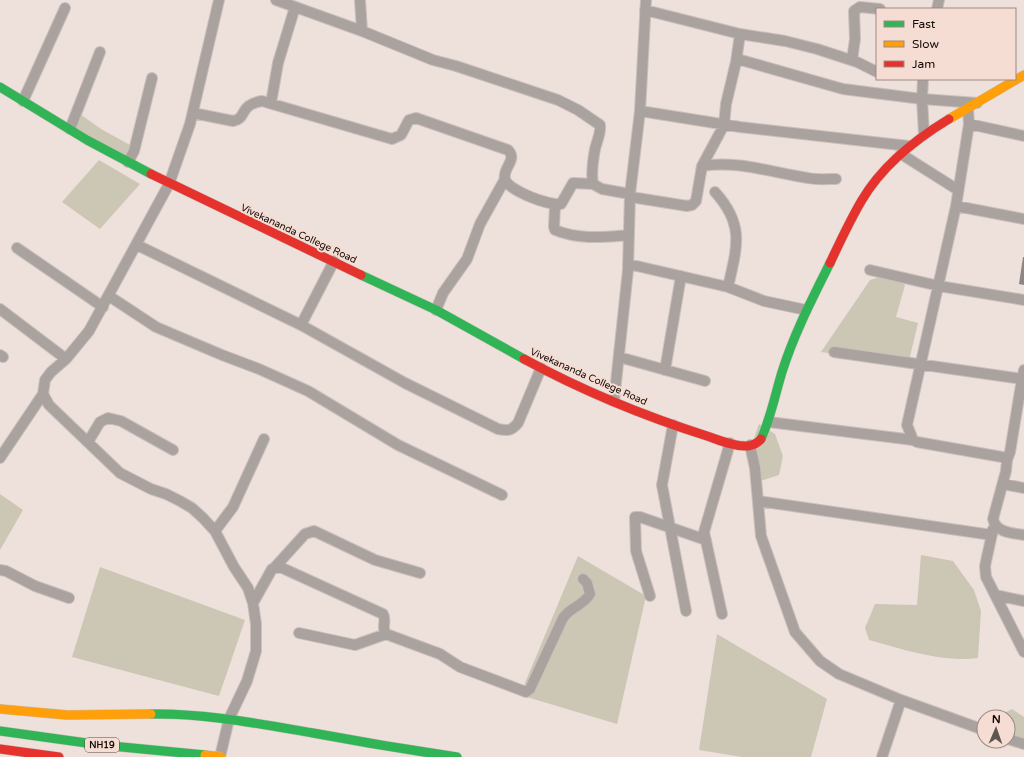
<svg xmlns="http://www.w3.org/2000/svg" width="1024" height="757" font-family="'Varela Round',sans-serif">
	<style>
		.green { fill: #ccc7b4 }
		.building { fill: #8e8585 }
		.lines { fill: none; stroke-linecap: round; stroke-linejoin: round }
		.street-casing { stroke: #c9bfbb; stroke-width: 12 }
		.fast-casing { stroke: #c9bfbb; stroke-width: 10 }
		.slow-casing { stroke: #c9bfbb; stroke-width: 10 }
		.jam-casing { stroke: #c9bfbb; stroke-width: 10 }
		.street { stroke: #aaa29f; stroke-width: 10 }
		.fast { stroke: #30b455; stroke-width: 9 }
		.slow { stroke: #ff9f0a; stroke-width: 9 }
		.jam { stroke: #e5322d; stroke-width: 9 }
		.slow-bridge-casing { stroke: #c9bfbb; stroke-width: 10; stroke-linecap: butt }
		.slow-bridge { stroke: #ff9f0a; stroke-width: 9 }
		.labels { text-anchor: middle; stroke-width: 4; stroke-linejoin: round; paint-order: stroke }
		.shield { fill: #f6ddd3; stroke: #564944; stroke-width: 1 }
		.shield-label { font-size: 9px; font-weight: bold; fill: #120a07 }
		.street-label { font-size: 10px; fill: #120a07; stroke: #f6ddd3 }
	</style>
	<rect width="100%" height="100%" fill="#eee0db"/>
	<!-- green -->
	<path class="green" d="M73,109L101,129L130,145L126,157L67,123Z
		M99,160L140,184L100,229L62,202Z
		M888,275L905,285L896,317L918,323L908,365L821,352L870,280Z
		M759,424L775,434L783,456L779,475L754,483L752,444Z
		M0,494L23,510L0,550Z
		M921,555L953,561L974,590L981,611L978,658C945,663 901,649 869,640L865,628L875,604L917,605Z
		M578,556L646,596L617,724L520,695Z
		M100,567L245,620L219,696L72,657Z
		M717,634L827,699L811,757H742L699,750Z
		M1012,709L1024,717V744L1008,739V717H997Z"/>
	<!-- building -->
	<path class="building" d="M1023,257H1024V285L1019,284Z"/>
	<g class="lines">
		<!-- street casing -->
		<g class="street-casing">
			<path id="street" d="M219,0L190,124L169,184L89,331L66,359L51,372L45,380L43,394L49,405L120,473L151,489L166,494L180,501L192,508L203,518L215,531L234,567L248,588L253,603L256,624V651L247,681L229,719L220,757
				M276,0L362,31L433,60L456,66L558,100L578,110L600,125C601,133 597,141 595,149C593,160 591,174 593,184L602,189L630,194
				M360,0L362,31
				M937,9L939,0
				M645,10L740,34L785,41L817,49L857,62L877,72
				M852,60L855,39L854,11L860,7L880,9
				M736,62L740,34
				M923,79L922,99L977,103
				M23,101L65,8
				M271,103L278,63L295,7
				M968,109L969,124L956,206L907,425L913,440L917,442L1002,457L1007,460
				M640,111L740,127L909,146
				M193,113L233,121C248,118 238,105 262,101L392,139L401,135L409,120L416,118L508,150C518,160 502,168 505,179C508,191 550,206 561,204L573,183L593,184
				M969,124L1024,136
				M70,129L100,52
				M901,154L958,190
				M128,162L134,151L152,78
				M702,166C738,160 773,173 808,178C817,180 827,179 836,179
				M715,192C745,225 737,247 728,287L764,301L806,310
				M631,197L687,206L692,205L696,201L702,166L724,125L726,104L736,62L741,60L843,89L922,99L924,134
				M555,205L554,227L555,230C579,240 604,237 629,235
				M956,206L1024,219
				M137,245L301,325L405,383L498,429C508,431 511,431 518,423L541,368
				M17,248L103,307
				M628,264L728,287
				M870,270L939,286L1024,300
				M109,296L156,327L222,355L259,369L308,391L398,445L502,495
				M0,309L66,359
				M436,310L443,293L467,259L480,224L505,179
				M301,325L334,261
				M834,352L1022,379L1024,370
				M0,355L3,357
				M619,357L705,381
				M665,370L681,276
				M1022,379L1010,452L1007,460L1006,471L993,519C996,533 1013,533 1024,535
				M614,401L628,270L630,194L640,111L646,0
				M769,422L913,440
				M673,425L662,485L686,611
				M88,442L100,422L108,418L121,421L173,450
				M750,445L755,468L761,536L795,632L820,661L839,674L901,700L984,730
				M0,458L43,394
				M1003,484L1024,488
				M758,501L992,535
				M993,529L985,566L986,577L1024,652
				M215,531L233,507L264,439
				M275,567L305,534L314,531L375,560L420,573
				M0,570L6,571L35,586L69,598
				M995,595L1024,601
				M650,596L636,551L635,517H640L706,540
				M253,603L272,569L280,567L383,614C387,621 381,628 386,634L440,654L460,667L526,692L530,689L563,618C570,607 583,606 590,594L587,583L583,579
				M722,614L704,532L730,443
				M299,633L355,645L386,634
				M1008,739L1024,744
				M882,757L901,700"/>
		</g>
		<!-- fast casing -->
		<g class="fast-casing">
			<path id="fast" d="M0,87L87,140L151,174
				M361,275L436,310L524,359
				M761,439C771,417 775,395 782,372C794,334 812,299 830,263
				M151,714C205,713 260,724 313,733C361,742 409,750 457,757
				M0,731L101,745L205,755"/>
		</g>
		<!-- slow casing -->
		<g class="slow-casing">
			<path id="slow" d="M949,119L1024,75
				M0,709L67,715L151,714"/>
		</g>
		<!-- jam casing -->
		<g class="jam-casing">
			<path id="jam" d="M151,174L361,275
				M830,263C840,242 850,220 862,200C882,166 916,139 949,119
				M524,359C581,390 644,416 707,436C719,440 735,447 748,446C754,445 758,443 761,439
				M0,749L59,757"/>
		</g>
		<!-- street -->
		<use href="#street" class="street"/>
		<!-- fast -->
		<use href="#fast" class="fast"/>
		<!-- slow -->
		<use href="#slow" class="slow"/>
		<!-- jam -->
		<use href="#jam" class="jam"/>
		<!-- slow-bridge casing -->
		<g class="slow-bridge-casing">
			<path id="slow-bridge" d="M205,755L221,757"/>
		</g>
		<!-- slow-bridge -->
		<use href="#slow-bridge" class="slow-bridge"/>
	</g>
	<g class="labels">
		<!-- shield labels -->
		<rect class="shield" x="85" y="738" width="34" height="14" rx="3"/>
		<g class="shield-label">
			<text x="102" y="748">NH19</text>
		</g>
		<!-- street labels -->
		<g class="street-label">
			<text transform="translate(299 233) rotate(25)" y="4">Vivekananda College Road</text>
			<text transform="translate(589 376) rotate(24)" y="4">Vivekananda College Road</text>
		</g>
	</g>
	<!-- legend -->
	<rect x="876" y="8" width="140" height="72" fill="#f6ddd3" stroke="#9b8981"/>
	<rect x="884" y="21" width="20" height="6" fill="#30b455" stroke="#9b8981"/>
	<text x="912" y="28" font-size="12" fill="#120a07">Fast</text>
	<rect x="884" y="41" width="20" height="6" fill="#ff9f0a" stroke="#9b8981"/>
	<text x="912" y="48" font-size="12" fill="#120a07">Slow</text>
	<rect x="884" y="61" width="20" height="6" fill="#e5322d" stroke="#9b8981"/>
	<text x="912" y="68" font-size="12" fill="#120a07">Jam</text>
	<!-- north arrow -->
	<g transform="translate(996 729) rotate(2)"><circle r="19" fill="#f6ddd3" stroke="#9b8981"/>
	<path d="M0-3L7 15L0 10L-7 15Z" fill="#5f5551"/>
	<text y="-6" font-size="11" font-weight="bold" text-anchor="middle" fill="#120a07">N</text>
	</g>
</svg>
